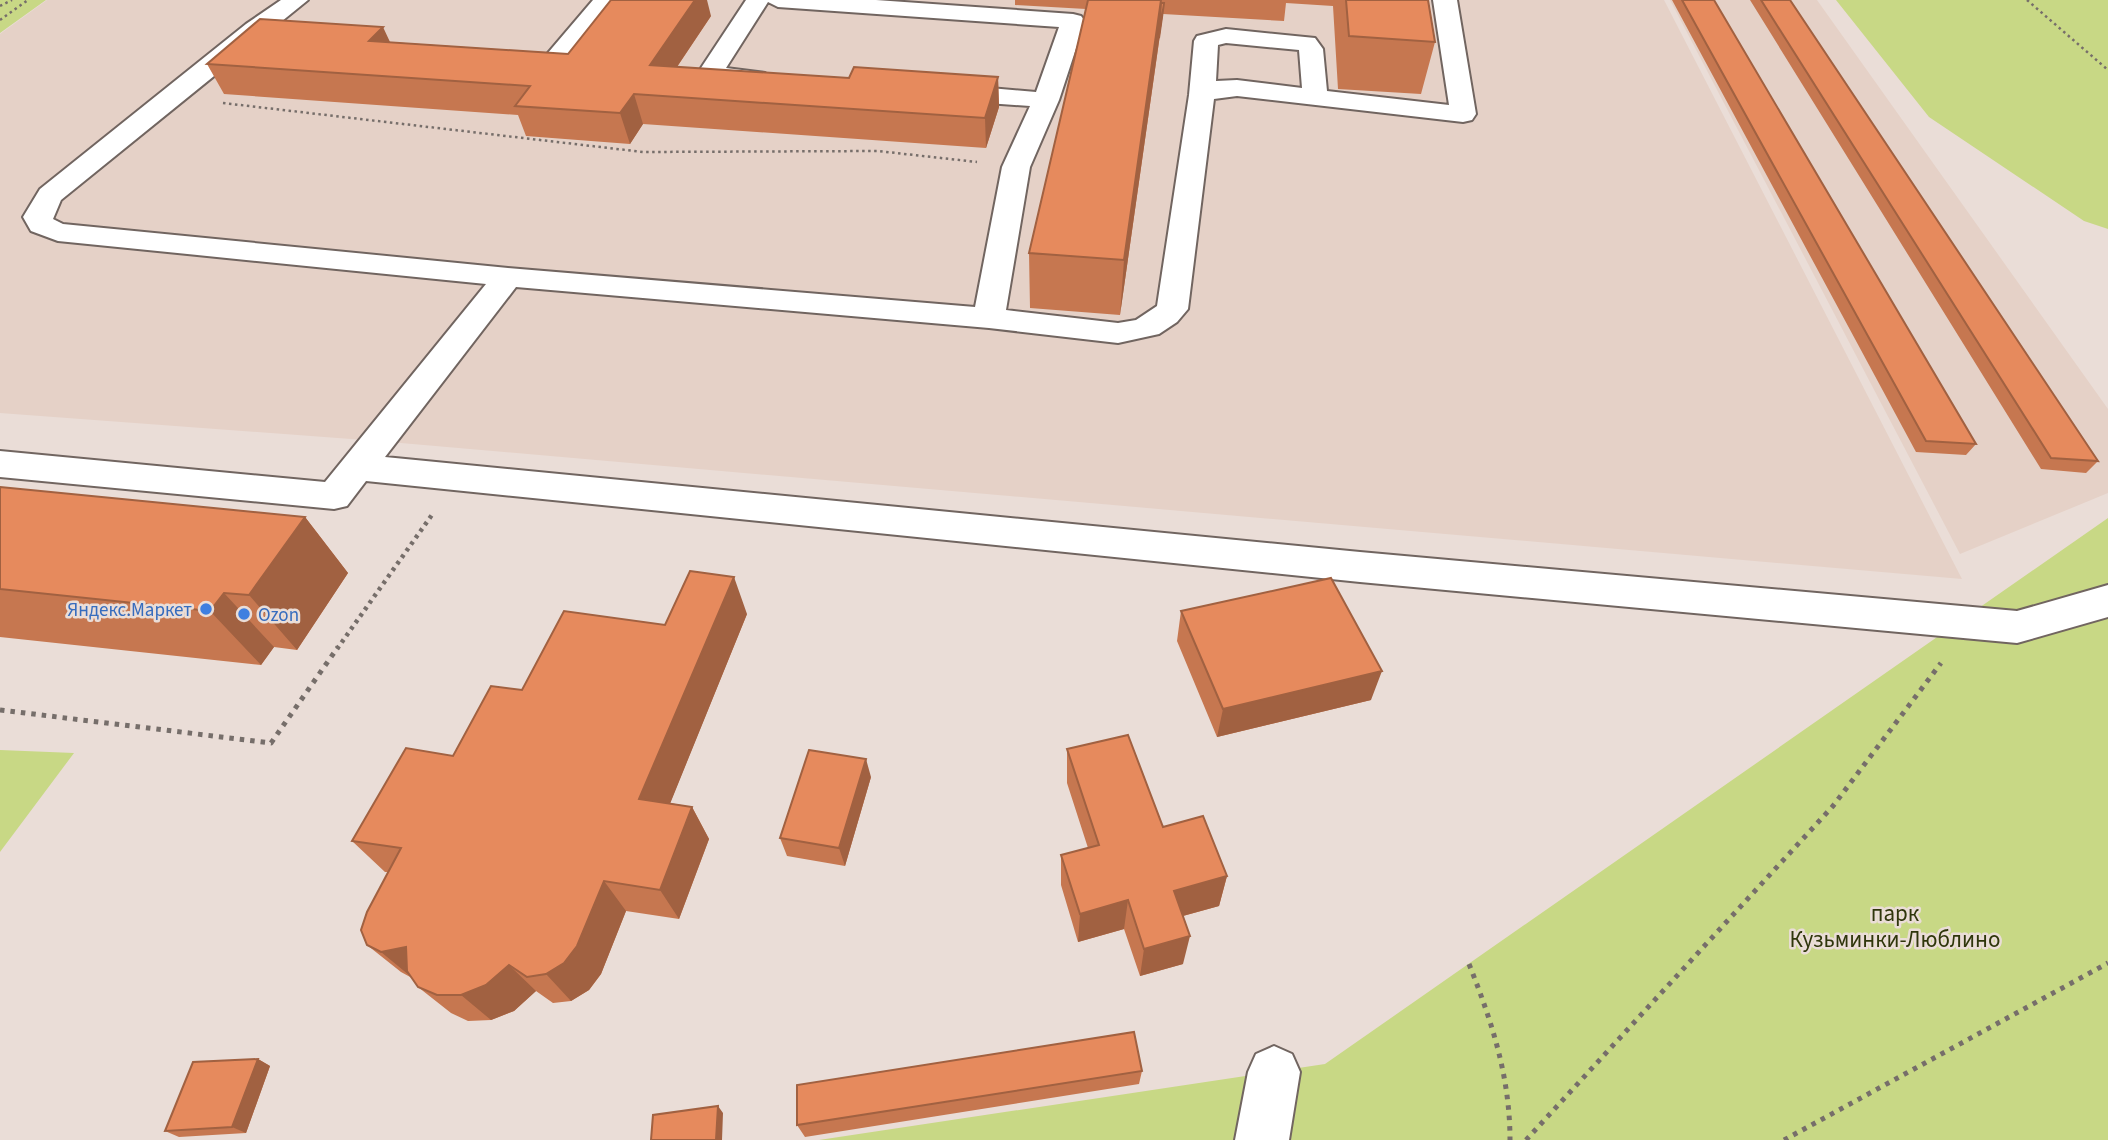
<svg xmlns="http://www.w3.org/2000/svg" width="2108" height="1140" font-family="'Source Sans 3',sans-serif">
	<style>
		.built { fill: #e5d1c7 }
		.green { fill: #c8d885 }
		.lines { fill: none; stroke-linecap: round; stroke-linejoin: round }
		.minor-casing { stroke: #716560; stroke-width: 4 }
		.path-far2 { stroke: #766e6a; stroke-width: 2.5; stroke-dasharray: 2.5 3.5; stroke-linecap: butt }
		.path-far1 { stroke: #766e6a; stroke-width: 4.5; stroke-dasharray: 3.5 4.5; stroke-linecap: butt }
		.path { stroke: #766e6a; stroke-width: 5; stroke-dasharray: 4.5 6; stroke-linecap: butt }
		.minor { fill: #fff; fill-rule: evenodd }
		.wall { fill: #c67750 }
		.shaded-wall { fill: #a16141 }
		.building { fill: #e68a5d; stroke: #a16141; stroke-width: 2 }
		.shop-dot { fill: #3f7fe0; stroke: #eaddd7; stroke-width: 2.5 }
		.labels { text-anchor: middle; stroke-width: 5; stroke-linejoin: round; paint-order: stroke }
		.shop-label { font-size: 19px; fill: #366cbe; stroke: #eaddd7; text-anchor: end }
		.near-park-label { font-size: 23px; fill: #2f360b; stroke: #eaddd7 }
	</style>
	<rect width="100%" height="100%" fill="#eaddd7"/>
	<!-- built -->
	<path class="built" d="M47,0H1664L1962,579L378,441L0,413V34Z
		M1670,0H1817L2108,409V493L1960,554Z"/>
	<!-- green -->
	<path class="green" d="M0,0H46L0,33Z
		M1836,0H2108V229L2084,221L1929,117Z
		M2108,518V1140H819L1325,1064Z
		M0,750L74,753L0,852Z"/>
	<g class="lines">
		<!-- minor casing -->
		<g class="minor-casing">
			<path id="minor" d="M281,0H308L61,200L53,219L63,224L508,268L975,307L1002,167L1030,106L945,100L936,97L932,92L936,87L945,84L1036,92L1059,27L778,7L768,2L726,68L765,73L769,78L765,83C746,88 720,84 701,79L697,74L746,0H876L1073,14L1081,16L1085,21L1059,100L1030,167L1006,310L1118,323L1136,320L1157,306L1189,95L1194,41L1197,36L1226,29L1315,38L1323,49L1327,91L1449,105L1433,0H1457L1476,114L1472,120L1463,122L1237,96L1214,99L1188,309L1177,322L1159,334L1118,343L989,328L516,287L385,457L1360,552L2017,611L2108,585V617L2017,643L1360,582L366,481L347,506L334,509L0,477V451L325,482L486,284L58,241L31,231L23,217L40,189L246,24ZM1226,43L1299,50L1302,88L1237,80L1216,81L1218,45Z
				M593,0H617L562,67C544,72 522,67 504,63L501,58L504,53L547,54Z
				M1274,1046L1292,1054L1300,1072L1289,1140H1235L1248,1072L1256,1054Z"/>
		</g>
		<!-- path-far2 -->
		<path class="path-far2" d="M2027,0L2108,70
			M0,6L12,0
			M0,20L28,0
			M223,103L643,152L878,151L977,162"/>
		<!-- path-far1 -->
		<path class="path-far1" d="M337,649L434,512"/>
		<!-- path -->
		<path class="path" d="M0,710L271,743L338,647
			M1469,964C1492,1022 1510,1077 1510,1140
			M1526,1140L1833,806L1941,663
			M1784,1140L2108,963"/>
		<!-- minor -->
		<use href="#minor" class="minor"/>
	</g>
	<!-- wall -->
	<path class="wall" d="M1015,0H1428L1435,42L1421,94L1338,89L1333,6L1286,3L1284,21L1163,14L1120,315L1030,308L1029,253L1086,9L1015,5Z
		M1672,0H1714L1976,444L1966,455L1916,452Z
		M1750,0H1790L2098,461L2086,473L2041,469Z
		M711,16L677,67L849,78L998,77L999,107L986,148L643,124L630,144L526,136L518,115L224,94L207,64L390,42L568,54Z
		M0,487L305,517L348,573L297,650L274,647L261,665L0,637Z
		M1181,611L1371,700L1217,737L1177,641Z
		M747,614L670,803L692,807L709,839L679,919L626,911L601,974L589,990L571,1001L553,1003L536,991L514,1011L491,1020L468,1021L451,1013L418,987L412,978L401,972L367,945L388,872H385L352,841L453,756L522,690L665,625Z
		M1067,749L1163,827L1227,876L1219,906L1183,916V964L1140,976L1124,929L1078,942L1061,885V855L1088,848L1067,783Z
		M871,777L845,866L787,856L780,838Z
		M258,1059L270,1066L246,1133L179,1137L165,1131Z
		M1142,1071L1139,1084L805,1137L797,1125Z"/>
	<!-- shaded-wall -->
	<path class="shaded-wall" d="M695,0H707L711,16L658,95L650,65Z
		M1161,0L1159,38L1164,3L1163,13L1120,315L1124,260Z
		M383,27L397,57L369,41Z
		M998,77L999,107L986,148L985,118Z
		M634,94L643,124L630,144L620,113Z
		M305,517L348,573L297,650L249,595Z
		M734,577L747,614L659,831L639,799Z
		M224,593L274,647L261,665L210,611Z
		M1382,671L1371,700L1217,737L1223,709Z
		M866,759L871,777L845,866L839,848Z
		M692,807L709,839L679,919L660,890Z
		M1227,876L1219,906L1168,920L1174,891Z
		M604,881L626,911L601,974L589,990L571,1001L546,974Z
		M1128,900L1124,929L1078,942L1080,914Z
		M1190,936L1183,964L1140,976L1144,949Z
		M406,947L415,980L381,952Z
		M509,965L536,991L514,1011L491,1020L461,995Z
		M258,1059L270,1066L246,1133L232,1127Z
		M718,1106L723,1113L722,1140H716Z"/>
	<!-- building -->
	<path class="building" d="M611,0H695L650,65L849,78L854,67L998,77L985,118L634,94L620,113L515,106L530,86L207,64L260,19L383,27L369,41L568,54Z
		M1088,0H1161L1124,260L1029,253Z
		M1346,0H1428L1435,42L1349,36Z
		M1682,0H1714L1976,444L1926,441Z
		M1761,0H1790L2098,461L2051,458Z
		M1161,3H1164L1159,38Z
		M0,487L305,517L249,595L224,593L210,611L0,589Z
		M690,571L734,577L639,799L692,807L660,890L604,881L577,946L564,963L546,974L527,977L509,965L486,985L461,995H437L418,987L407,971L406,947L381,952L367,945L361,930L367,912L401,848L352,841L406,748L453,756L491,686L522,690L564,611L665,625Z
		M1331,578L1382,671L1223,709L1181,611Z
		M1128,735L1163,827L1203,816L1227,876L1174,891L1190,936L1144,949L1128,900L1080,914L1061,855L1099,845L1067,749Z
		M809,750L866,759L839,848L780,838Z
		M1134,1032L1142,1071L797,1125V1085Z
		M258,1059L232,1127L165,1131L193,1062Z
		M718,1106L716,1140H651L653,1115Z"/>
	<!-- markers -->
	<g class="shop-dot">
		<circle cx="206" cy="609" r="7"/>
		<circle cx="244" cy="614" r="7"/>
	</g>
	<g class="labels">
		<!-- shop labels -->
		<g class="shop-label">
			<text x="192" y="616">Яндекс.Маркет</text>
			<text x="258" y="621" text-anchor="start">Ozon</text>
		</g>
		<!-- near-park labels -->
		<g class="near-park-label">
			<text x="1895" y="921">парк<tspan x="1895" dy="26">Кузьминки-Люблино</tspan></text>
		</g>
	</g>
</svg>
